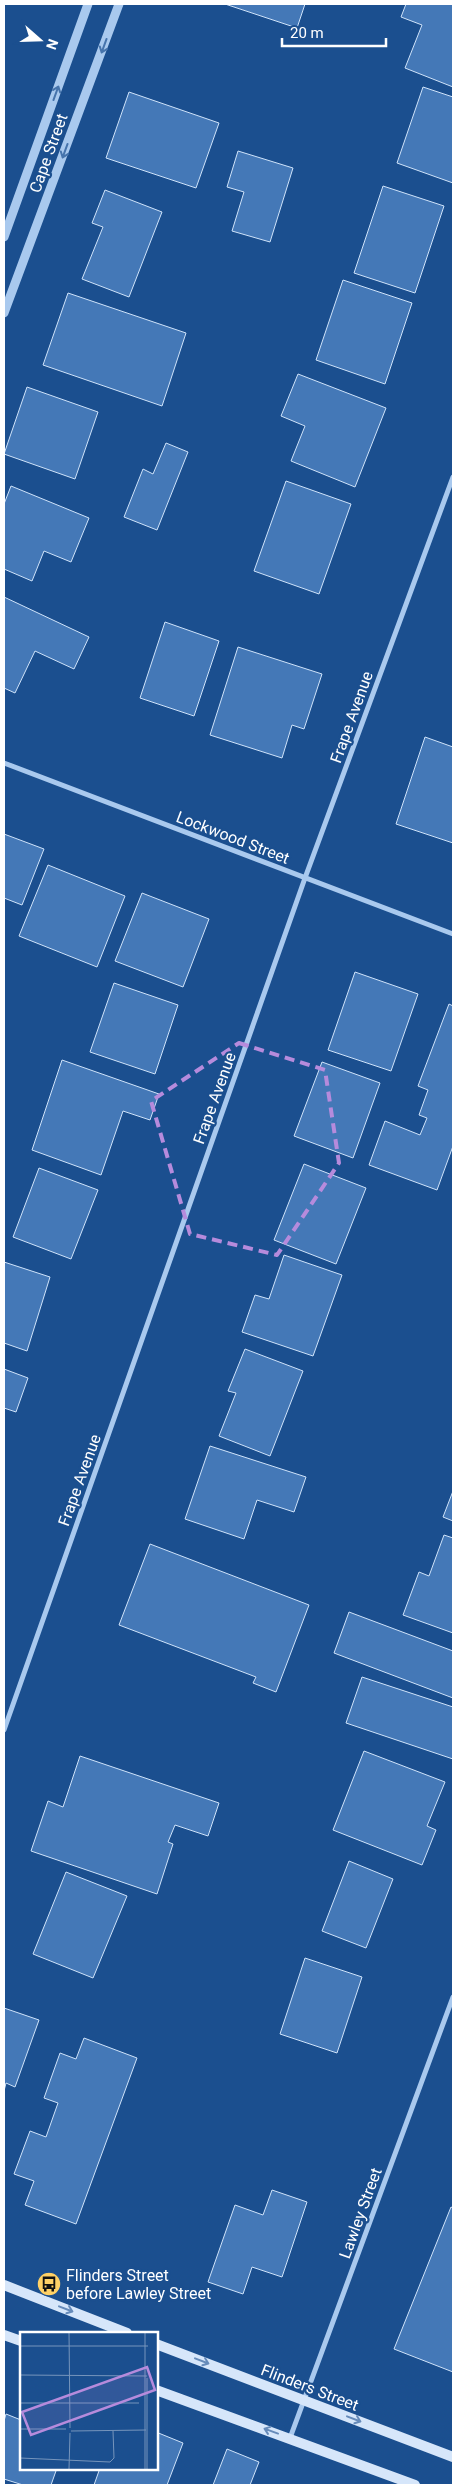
<svg xmlns="http://www.w3.org/2000/svg" width="457" height="2489" font-family="Roboto,sans-serif">
	<style>
		.building { fill: #4478b7; stroke: #cfe3fa }
		.lines { fill: none; stroke-linecap: round; stroke-linejoin: round }
		.minor { stroke: #a9c9ee; stroke-width: 5 }
		.tertiary { stroke: #a9c9ee; stroke-width: 9 }
		.secondary { stroke: #d6e6fa; stroke-width: 10 }
		.oneway { stroke: #4674ac }
		.oneway2 { stroke: #668bba }
		.marked { fill: none; stroke: #b68bdc; stroke-width: 4; stroke-dasharray: 10 6; stroke-linejoin: round }
		.labels { text-anchor: middle; stroke-width: 4.5; stroke-linejoin: round; paint-order: stroke }
		.street-label { font-size: 16px; fill: #fff; stroke: #1b4f8f }
		.poi-label { font-size: 16px; fill: #fff; stroke: #1b4f8f; text-anchor: start }
		.inset-road { fill: none; stroke: #7695bc; stroke-width: 1 }
		.view { fill: #b68bdc; fill-opacity: 0.15; stroke: #b68bdc; stroke-width: 2.5 }
		.inset-edge { fill: none; stroke: #fff; stroke-width: 2.5 }
	</style>
	<rect width="100%" height="100%" fill="#1b4f8f"/>
	<!-- building -->
	<path class="building" d="M225,4H305L297,28Z
		M406,4H453V87L405,68L422,25L401,17Z
		M423,87L453,97V183L397,163Z
		M129,92L219,123L196,188L106,158Z
		M238,151L293,168L270,242L232,231L244,192L227,187Z
		M383,186L444,206L415,293L354,273Z
		M105,190L162,212L129,297L82,279L103,227L92,223Z
		M343,280L412,303L385,384L316,360Z
		M68,293L186,333L162,406L43,365Z
		M298,374L386,408L355,487L291,461L305,426L281,416Z
		M27,387L98,412L75,479L4,454Z
		M166,443L188,452L157,530L124,517L143,469L153,474Z
		M286,481L351,504L319,594L254,571Z
		M11,486L89,518L71,562L44,551L32,581L4,569V504Z
		M4,597L89,637L74,669L35,651L15,693L4,688Z
		M165,622L219,641L194,716L140,698Z
		M238,647L322,674L304,729L292,725L282,758L210,735Z
		M425,737L453,747V843L396,824Z
		M4,834L44,849L22,905L4,898Z
		M48,865L125,896L97,967L19,936Z
		M142,893L209,919L183,987L115,961Z
		M355,972L418,994L391,1071L328,1050Z
		M114,983L178,1005L155,1074L90,1052Z
		M449,1004L453,1006V1146L437,1190L369,1165L385,1121L420,1135L427,1118L419,1115L428,1090L418,1086Z
		M62,1060L159,1094L150,1120L123,1111L101,1175L32,1150Z
		M322,1062L380,1083L353,1158L294,1136Z
		M304,1164L366,1188L336,1264L274,1240Z
		M39,1168L98,1190L71,1259L13,1237Z
		M284,1255L342,1275L313,1356L242,1332L255,1295L269,1299Z
		M4,1262L50,1277L27,1351L4,1343Z
		M245,1349L303,1371L270,1456L219,1436L236,1393L228,1391Z
		M4,1369L28,1378L16,1412L4,1408Z
		M210,1446L306,1477L294,1512L257,1500L244,1539L185,1519Z
		M453,1491V1521L443,1517Z
		M444,1535L453,1538V1633L403,1615L419,1572L429,1576Z
		M150,1544L309,1605L276,1692L253,1683L256,1677L119,1625Z
		M349,1612L453,1651V1698L334,1653Z
		M362,1677L453,1707V1759L346,1723Z
		M364,1751L445,1782L427,1826L436,1830L422,1865L333,1830Z
		M80,1756L219,1803L208,1836L175,1825L168,1842L173,1844L157,1894L31,1851L48,1801L63,1807Z
		M349,1861L393,1879L366,1948L322,1931Z
		M66,1872L127,1896L93,1978L33,1954Z
		M305,1958L362,1977L337,2053L280,2034Z
		M4,2008L39,2020L15,2087L6,2083L4,2091Z
		M84,2038L137,2058L76,2224L25,2205L34,2181L14,2174L30,2131L46,2137L58,2103L44,2098L60,2053L76,2059Z
		M272,2190L307,2202L282,2277L252,2267L243,2294L208,2282L235,2205L263,2215Z
		M451,2207L453,2208V2372L394,2349Z
		M6,2414L21,2420V2468H57L51,2485H23L4,2479V2421Z
		M156,2432L183,2443L167,2485H94L100,2468H156Z
		M227,2449L259,2462L250,2485H213Z"/>
	<g class="lines">
		<!-- minor -->
		<path class="minor" d="M4,763L453,934
			M4,1730L305,878L453,477
			M290,2438L453,1997"/>
		<!-- tertiary -->
		<path class="tertiary" d="M4,237L88,4
			M4,313L119,4"/>
		<!-- secondary -->
		<path class="secondary" d="M4,2285L127,2333
			M4,2335L21,2341
			M156,2344L453,2457
			M156,2390L415,2485"/>
	</g>
	<!-- one-way arrows -->
	<defs><path id="oneway-shaft" d="M-6 0H5M1.5-3L5.5 0L1.5 3" fill="none" stroke-width="1.6" stroke-linecap="round" stroke-linejoin="round" transform="scale(1.25)"/></defs>
	<g class="oneway">
		<use href="#oneway-shaft" transform="translate(104 46) rotate(110)"/>
		<use href="#oneway-shaft" transform="translate(56 93) rotate(-70)"/>
		<use href="#oneway-shaft" transform="translate(65 151) rotate(110)"/>
	</g>
	<g class="oneway2">
		<use href="#oneway-shaft" transform="translate(66 2309) rotate(21)"/>
		<use href="#oneway-shaft" transform="translate(202 2361) rotate(21)"/>
		<use href="#oneway-shaft" transform="translate(354 2419) rotate(21)"/>
		<use href="#oneway-shaft" transform="translate(271 2431) rotate(-160)"/>
	</g>
	<!-- marked area -->
	<path class="marked" d="M239,1043L325,1070L339,1163L277,1255L190,1234L151,1101Z"/>
	<!-- icons -->
	<defs>
		<g id="bus-disc" transform="scale(1.25)"><circle r="9.5" fill="#ffd166" stroke="#1b4f8f"/><path d="M-5-6H5V4H4V6H2V4H-2V6H-4V4H-5ZM-3.5-4V0h7V-4ZM-3.5 1.2v1.5H-2V1.2ZM2 1.2v1.5H3.5V1.2Z" fill="#111"/></g>
	</defs>
	<g fill-rule="evenodd">
		<use href="#bus-disc" x="49" y="2284"/>
	</g>
	<g class="labels">
		<!-- street labels -->
		<g class="street-label">
			<text transform="translate(48 153) rotate(-70)" y="6">Cape Street</text>
			<text transform="translate(351 717) rotate(-70)" y="6">Frape Avenue</text>
			<text transform="translate(233 837) rotate(21)" y="6">Lockwood Street</text>
			<text transform="translate(214 1098) rotate(-70)" y="6">Frape Avenue</text>
			<text transform="translate(79 1480) rotate(-70)" y="6">Frape Avenue</text>
			<text transform="translate(360 2213) rotate(-70)" y="6">Lawley Street</text>
			<text transform="translate(310 2387) rotate(21)" y="6">Flinders Street</text>
		</g>
		<!-- poi labels -->
		<g class="poi-label">
			<text x="66" y="2281">Flinders Street<tspan x="66" dy="18">before Lawley Street</tspan></text>
		</g>
	</g>
	<!-- overview -->
	<g transform="translate(20 2332)">
		<rect width="138" height="138" fill="#1b4f8f"/>
		<path class="inset-road" d="M49,0L50,96M0,14H128M0,43L127,44M127,46V137M0,71H119M0,97H46M51,99L126,98M0,126L90,130L94,126L93,99M49,137L50,101M125,137V0"/>
		<path class="view" d="M127,35L135,58L11,103L2,80Z"/>
		<rect width="138" height="138" class="inset-edge"/>
	</g>
	<!-- border -->
	<rect width="457" height="2489" fill="none" stroke="#ffffff" stroke-width="10"/>
	<!-- north arrow -->
	<g transform="translate(40 40) rotate(110)" stroke="#1b4f8f" stroke-width="4" paint-order="stroke">
	<path d="M0-4L9 19L0 12L-9 19Z" fill="#ffffff"/>
	<text y="-8" font-size="14" font-weight="bold" text-anchor="middle" fill="#ffffff">N</text>
	</g>
	<!-- scale -->
	<path d="M282 38v8h104v-8" fill="none" stroke="#ffffff" stroke-width="2.5"/>
	<text x="290" y="38" font-size="15" fill="#ffffff" stroke="#1b4f8f" stroke-width="4" paint-order="stroke">20 m</text>
</svg>
